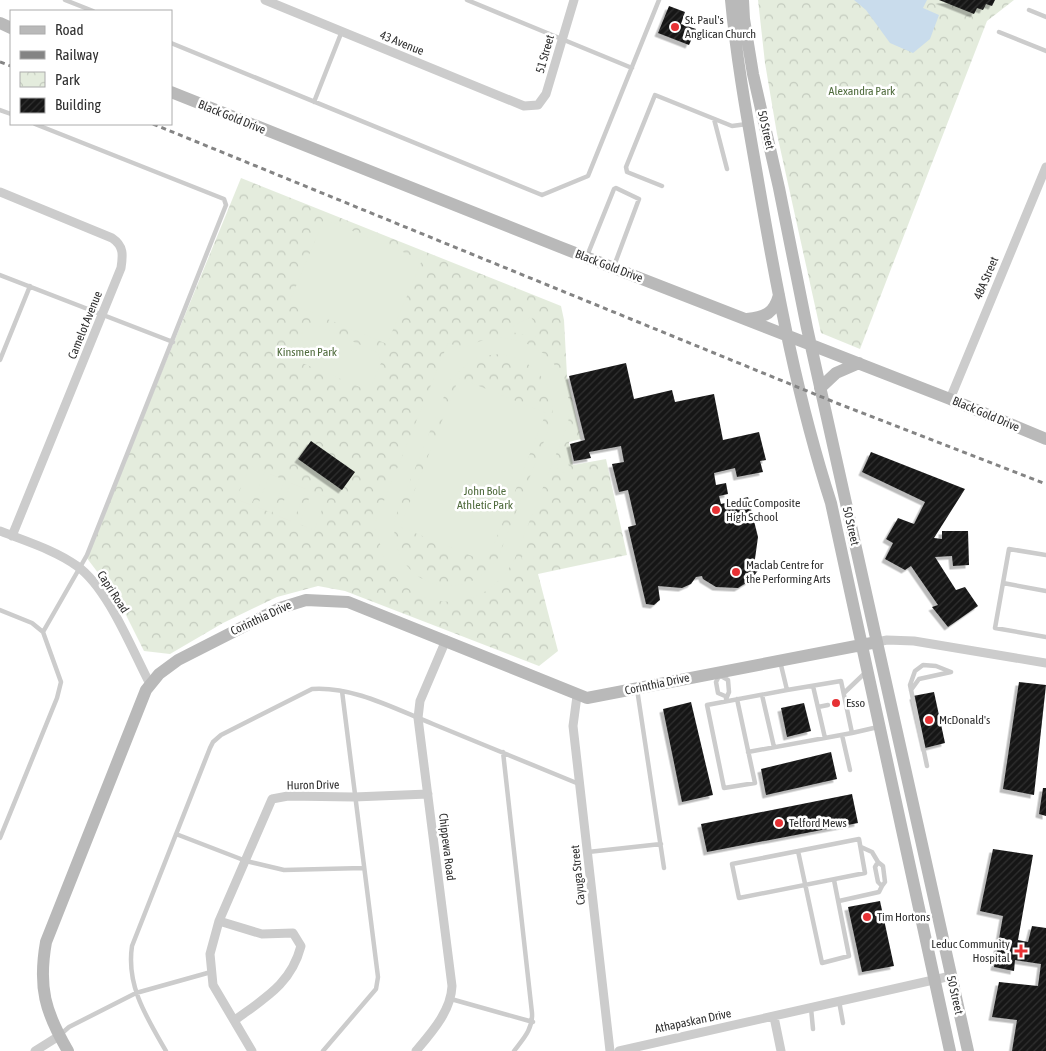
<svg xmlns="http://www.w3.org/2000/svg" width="1046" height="1051" font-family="'Asap Condensed',sans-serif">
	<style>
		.park { fill: url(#park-crowns) }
		.pitch { fill: #e4ecdd; fill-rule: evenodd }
		.water { fill: #c9dcec }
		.building { fill: url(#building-hatch); filter: url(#shadow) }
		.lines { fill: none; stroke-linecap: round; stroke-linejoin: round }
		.lane { stroke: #ccc; stroke-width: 4.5 }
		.street { stroke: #ccc; stroke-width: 9 }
		.secondary { stroke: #b9b9b9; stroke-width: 12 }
		.rail { stroke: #848484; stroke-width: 3; stroke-dasharray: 5 4; stroke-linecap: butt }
		.poi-dot { fill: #e63134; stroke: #fff; stroke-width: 2 }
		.labels { text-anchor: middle; stroke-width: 5; stroke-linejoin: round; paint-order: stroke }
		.poi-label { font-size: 12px; fill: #2f2f2f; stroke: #fff; text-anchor: start }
		.street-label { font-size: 12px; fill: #2f2f2f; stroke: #fff }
		.park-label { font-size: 12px; fill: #4f6b3c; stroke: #fff }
	</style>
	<defs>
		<pattern id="park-crowns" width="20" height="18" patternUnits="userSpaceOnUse" patternTransform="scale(1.25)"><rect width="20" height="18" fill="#e4ecdd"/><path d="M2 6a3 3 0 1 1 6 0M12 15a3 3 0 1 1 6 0" fill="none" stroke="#c4cbbe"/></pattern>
		<pattern id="building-hatch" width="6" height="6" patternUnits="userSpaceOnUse" patternTransform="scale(1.25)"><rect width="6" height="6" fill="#161616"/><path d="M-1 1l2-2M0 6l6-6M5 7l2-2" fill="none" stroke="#303030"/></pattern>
		<filter id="shadow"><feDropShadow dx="-3.5" dy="3.5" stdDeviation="0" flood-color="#0004"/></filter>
	</defs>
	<rect width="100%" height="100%" fill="#fff"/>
	<!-- park -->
	<path class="park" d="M758,0H1014L987,21L860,349L821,333L777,134L765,63Z
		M241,178L561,306L564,320L567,376L581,439L569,442L573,465L606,459L627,555L538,574L558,651L539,666L345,591L318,586L277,597L223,623L170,654L144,651L118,599L86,557Z"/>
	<!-- pitch -->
	<path class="pitch" d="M324,219L422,260L387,344L289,303Z
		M531,317L537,327V337L511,332L510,328Z
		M311,326H319L378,353L381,363L372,384L360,387L302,363C292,353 298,331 311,326Z
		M489,338C541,335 576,372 568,424L515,558C479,629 383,609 378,530L373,528L448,343L462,348ZM500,354C535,359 556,385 552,421L497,560C459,611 386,581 395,518L451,379L472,360L481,356Z
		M459,378L546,413L487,562L400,527Z
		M557 467a6 6 0 1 1 12 0a6 6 0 1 1-12 0Z
		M250,466L265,472L251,505L236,499Z
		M270,474L285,480L272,513L257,507Z
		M291,483L306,489L293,522L278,516Z
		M312,491L327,497L314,530L299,524Z
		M522 558a6 6 0 1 1 12 0a6 6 0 1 1-12 0Z"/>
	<!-- water -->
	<path class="water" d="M854,0H927L923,8L939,15L930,39L913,53L890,43L866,10Z"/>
	<!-- building -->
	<path class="building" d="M939,0H995L992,6L986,4L983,10L977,8L974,14Z
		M669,6L685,12L681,24L696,29L689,45L658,33Z
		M626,363L634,399L672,390L675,402L714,394L723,440L759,432L766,460L760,461L763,472L737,477L735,468L714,473L716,485L726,483L728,494L719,496L721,504L748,497L758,537L754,566L759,569L751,580L738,588L716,587L703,579L702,576L696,577L691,584L682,588L658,586L660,600L654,605L646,604L628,527L636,525L628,490L619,492L612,464L624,462L621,446L589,452L591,458L574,461L570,444L585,440L569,376Z
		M311,441L355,472L342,490L298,459Z
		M871,452L965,489L934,538L942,539V531H968L969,565L953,566L952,556L935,557L956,590L965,587L978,606L948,627L932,607L938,605L911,566L905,570L885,559L893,543L886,539L898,518L914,524L925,502L862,472Z
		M1019,682L1046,685L1034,795L1003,789Z
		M934,692L945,743L925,748L913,696Z
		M691,702L713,795L682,802L663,709Z
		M804,703L811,731L787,737L781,708Z
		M831,752L837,779L766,795L761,769Z
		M1043,788H1046V816L1039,814Z
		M852,794L858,823L707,852L701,824Z
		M993,849L1033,855L1018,940L1028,942L1032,926L1046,928V1051H1012L1017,1020L992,1017L999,982L1038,986L1041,964L1015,960L1014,971L994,967L1003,916L980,911Z
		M880,901L894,966L862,972L848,907Z"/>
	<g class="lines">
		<!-- lane -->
		<path class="lane" d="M65,0L93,11
			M467,0L632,68
			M1029,10L1046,17
			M999,32L1046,51
			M171,43L542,195L588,176L659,0
			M314,102L342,31
			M0,110L11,114
			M714,119L727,169
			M35,124L224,199L226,205L87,555L43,632
			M662,186L627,172L626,167L655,95L732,126L747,124
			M587,256L614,189L616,188L639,199L614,266
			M0,275L173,342
			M0,360L30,286
			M1046,555L1009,549L995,628L1046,637
			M1003,583L1046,591
			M0,610L32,623L43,632L61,682L57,698L0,838
			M780,661L787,690L841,681L852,733L878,727
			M720,674L716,682L718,693L725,696
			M721,676L728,680L729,692L726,699
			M813,686L825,738
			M637,689L664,868
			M911,690L919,679L951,672
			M844,693L866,672
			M762,695L774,747
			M737,699L755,783L724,788L707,705L787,690
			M818,707L828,705
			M842,735L850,770
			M503,752L532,1013C533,1029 523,1039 514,1051
			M748,752L852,733
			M927,766L910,685L915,671L923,665L936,666L951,672
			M176,834L246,861L284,870L363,868
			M859,839L865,873L739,898L732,864Z
			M798,851L822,963L849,956L834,880
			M588,852L661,844
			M878,862L883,866L885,882L882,886
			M839,901L879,892L882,886L878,882L875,867L878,862L872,852L861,847
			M451,999L533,1022
			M839,1001L843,1023
			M811,1008L813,1029
			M60,1035L69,1027L136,993L211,972
			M166,1051C147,1018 126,986 132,946L210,748L213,742L221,735L312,689C353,686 395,709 433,724C481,744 530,764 579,784
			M323,1051L376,989L378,977L342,691"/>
		<!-- street -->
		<path class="street" d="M265,0L524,106L538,105L546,94L574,0
			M0,192L112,238C124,246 123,255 121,268L12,536
			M950,399L1046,167
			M0,531C25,541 55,550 77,566C108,588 132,650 150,684
			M877,642L887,640L914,641L1046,663
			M577,696L573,726L610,1051
			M219,921L262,934L293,933L301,946C291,984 265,998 235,1020
			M774,1017L781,1051
			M35,1051L59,1036
			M252,1051L213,985L210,954L219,921L272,799L288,796L354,797L428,794
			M416,1051C432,1032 451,1011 452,986L418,718L420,701L446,640
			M619,1051L951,976"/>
		<!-- secondary -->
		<path class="secondary" d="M731,0C737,65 749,128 760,192C778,296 798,401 831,503L950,1051
			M743,0L744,19L753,74L779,188L807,328L968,1051
			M0,23L11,28
			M171,92L560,247L950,399L1046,439
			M747,319C766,317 774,313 779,295
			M820,388L836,373L859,363
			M68,1051C45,1012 38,987 46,942L146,690L159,674L178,660L280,608L306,600L348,602L587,698L877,642"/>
		<!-- rail -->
		<path class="rail" d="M0,62L11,66
			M153,124L839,404L1046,484"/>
	</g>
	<!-- markers -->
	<g class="poi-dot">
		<circle cx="675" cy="27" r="5"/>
		<circle cx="716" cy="510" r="5"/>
		<circle cx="736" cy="572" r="5"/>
		<circle cx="836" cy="703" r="5"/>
		<circle cx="929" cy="720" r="5"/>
		<circle cx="779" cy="823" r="5"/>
		<circle cx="867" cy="917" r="5"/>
		<path d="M1018.5 943.5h5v5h5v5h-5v5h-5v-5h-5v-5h5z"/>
	</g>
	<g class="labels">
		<!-- poi labels -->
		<g class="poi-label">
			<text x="685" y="24">St. Paul's<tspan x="685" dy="14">Anglican Church</tspan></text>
			<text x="726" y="507">Leduc Composite<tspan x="726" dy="14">High School</tspan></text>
			<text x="746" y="569">Maclab Centre for<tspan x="746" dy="14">the Performing Arts</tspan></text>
			<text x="846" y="707">Esso</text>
			<text x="939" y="724">McDonald's</text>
			<text x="789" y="827">Telford Mews</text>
			<text x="877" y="921">Tim Hortons</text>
			<text x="1010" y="948" text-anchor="end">Leduc Community<tspan x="1010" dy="14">Hospital</tspan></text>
		</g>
		<!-- street labels -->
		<g class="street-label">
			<text transform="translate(402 43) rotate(22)" y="4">43 Avenue</text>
			<text transform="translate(545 54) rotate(-74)" y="4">51 Street</text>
			<text transform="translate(232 117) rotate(22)" y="4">Black Gold Drive</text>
			<text transform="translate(766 130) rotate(77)" y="4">50 Street</text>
			<text transform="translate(609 266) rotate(21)" y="4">Black Gold Drive</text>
			<text transform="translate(986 278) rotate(-67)" y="4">48A Street</text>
			<text transform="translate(85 325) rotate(-68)" y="4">Camelot Avenue</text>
			<text transform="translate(986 414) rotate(23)" y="4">Black Gold Drive</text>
			<text transform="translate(851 526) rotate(77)" y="4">50 Street</text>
			<text transform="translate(113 592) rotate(57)" y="4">Capri Road</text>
			<text transform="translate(261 618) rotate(-25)" y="4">Corinthia Drive</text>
			<text transform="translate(657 684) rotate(-12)" y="4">Corinthia Drive</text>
			<text transform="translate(313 785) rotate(-1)" y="4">Huron Drive</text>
			<text transform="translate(447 847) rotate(83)" y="4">Chippewa Road</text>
			<text transform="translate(578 875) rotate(-96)" y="4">Cayuga Street</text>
			<text transform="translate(955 995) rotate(77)" y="4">50 Street</text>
			<text transform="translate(693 1021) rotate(-12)" y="4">Athapaskan Drive</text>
		</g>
		<!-- park labels -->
		<g class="park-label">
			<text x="862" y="95">Alexandra Park</text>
			<text x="307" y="356">Kinsmen Park</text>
			<text x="485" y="495">John Bole<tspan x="485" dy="14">Athletic Park</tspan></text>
		</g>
	</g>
	<!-- legend -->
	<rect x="10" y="10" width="162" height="115" fill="#ffffff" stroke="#acacac"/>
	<rect x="20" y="26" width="25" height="8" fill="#b9b9b9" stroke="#acacac"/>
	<text x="55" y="35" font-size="15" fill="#2f2f2f">Road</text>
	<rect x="20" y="51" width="25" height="8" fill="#848484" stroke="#acacac"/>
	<text x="55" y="60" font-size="15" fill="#2f2f2f">Railway</text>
	<rect x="20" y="72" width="25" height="15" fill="url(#park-crowns)" stroke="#acacac"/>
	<text x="55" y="85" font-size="15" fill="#2f2f2f">Park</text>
	<rect x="20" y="98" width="25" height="15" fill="url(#building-hatch)" stroke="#acacac"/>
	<text x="55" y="110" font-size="15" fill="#2f2f2f">Building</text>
</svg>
